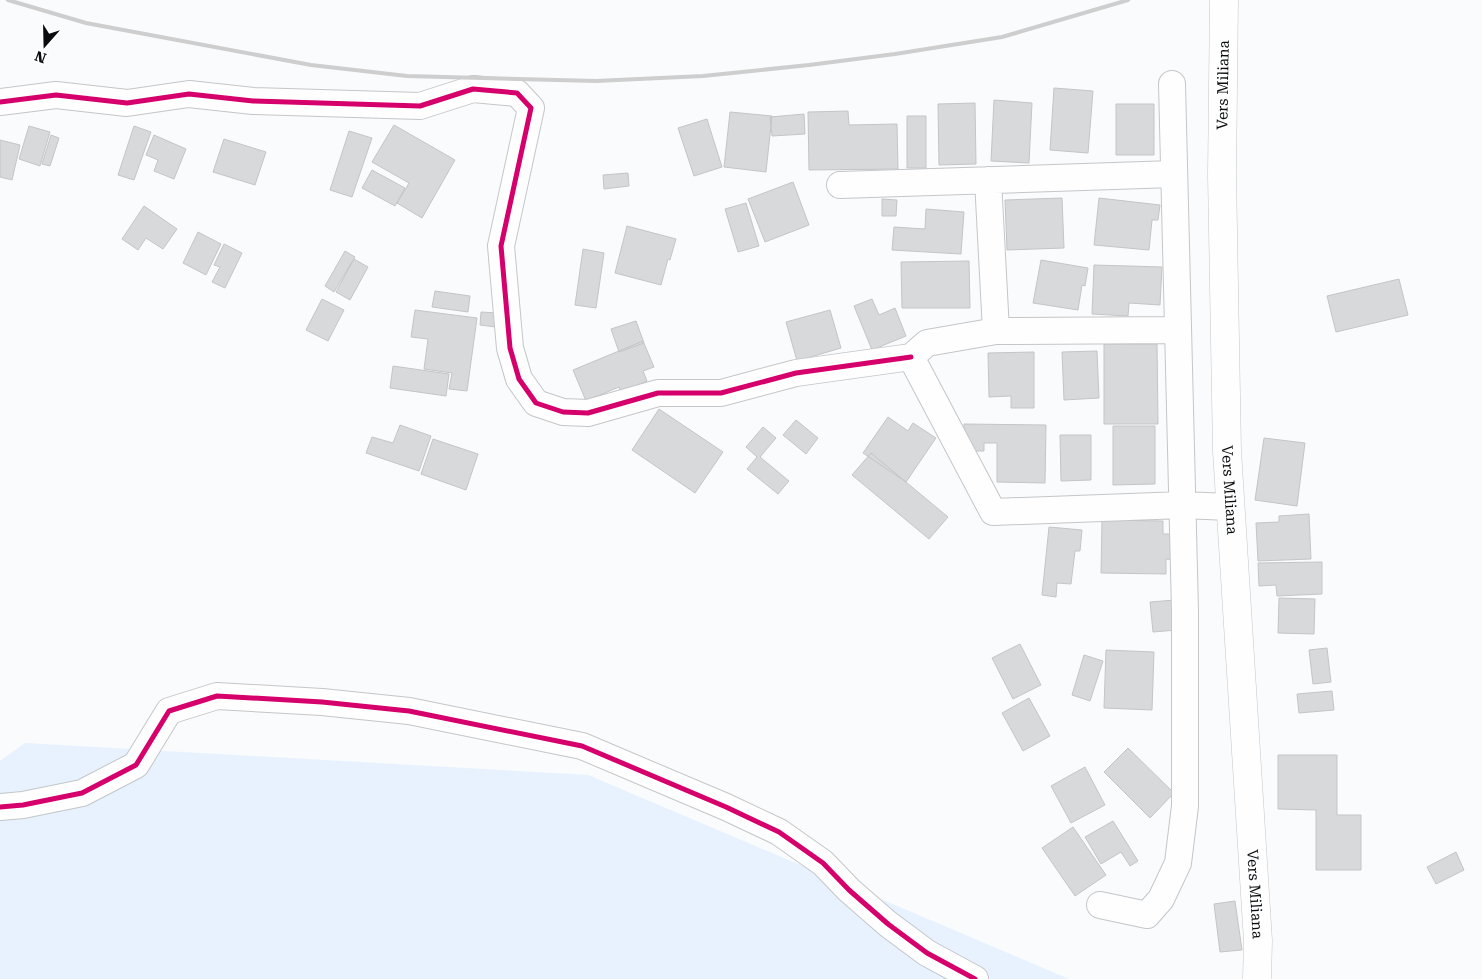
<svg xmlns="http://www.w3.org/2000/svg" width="1482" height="979" font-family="'Roboto Serif',serif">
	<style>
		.green { fill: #e7f2fe }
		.building { fill: #d7d9db; stroke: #c3c5c6 }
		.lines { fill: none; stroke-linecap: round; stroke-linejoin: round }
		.minor-casing { stroke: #c4c6c8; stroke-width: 28 }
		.secondary-casing { stroke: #c4c6c8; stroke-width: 29 }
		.minor { stroke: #fefeff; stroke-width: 26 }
		.secondary { stroke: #fefeff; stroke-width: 28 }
		.rail { stroke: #cecece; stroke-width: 4 }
		.cycleway-casing { stroke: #fff; stroke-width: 8 }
		.cycleway { stroke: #d6006c; stroke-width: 5 }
		.labels { text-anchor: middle; stroke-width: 4.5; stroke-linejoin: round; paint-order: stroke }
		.street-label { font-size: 15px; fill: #0a0c0d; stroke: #fff }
	</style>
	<rect width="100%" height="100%" fill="#f9fbfd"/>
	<!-- green -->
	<path class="green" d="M25,743L588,775L1069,979H0V761Z"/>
	<!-- building -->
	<path class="building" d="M1054,88L1093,91L1088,153L1050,150Z
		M994,100L1032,103L1029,163L991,161Z
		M975,103L976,164L939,165L938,104Z
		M1116,104H1154V155H1116Z
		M848,111L849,125L897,124L898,169L809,170L808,112Z
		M730,112L772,116L766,172L724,167Z
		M804,114L805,134L772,136L770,117Z
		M907,116H926V168H907Z
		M707,119L722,167L694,176L678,128Z
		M394,125L455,160L422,218L397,203L409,183L372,162Z
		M29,126L50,132L40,166L19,159Z
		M134,126L151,132L134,180L118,175Z
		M349,131L372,138L352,197L330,190Z
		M51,135L59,138L50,166L42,164Z
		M154,135L186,149L174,179L154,171L158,160L146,155Z
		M224,139L266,152L255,185L213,172Z
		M0,140L20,145L12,180L0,177Z
		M372,170L405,188L395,206L362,188Z
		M628,173L629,186L604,189L603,175Z
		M793,182L809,225L765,242L748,199Z
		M1062,198L1064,248L1007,250L1005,200Z
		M1099,198L1160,205L1158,220H1152L1149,250L1094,245Z
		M882,199L897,200L896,216H882Z
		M746,203L759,246L738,252L725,209Z
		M144,206L177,229L163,249L146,238L138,250L122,239Z
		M926,209L964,212L961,254L892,250L894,227L925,229Z
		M627,226L676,239L670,260L668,259L661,285L615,273Z
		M198,232L221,244L206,275L183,263Z
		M224,244L242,253L225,288L212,282L220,267L214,265Z
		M583,249L604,253L596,308L575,305Z
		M345,251L355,257L334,292L325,286Z
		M354,259L368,267L350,300L336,292Z
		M1041,260L1088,268L1085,286L1082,285L1078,310L1033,303Z
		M969,261L970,308H902L901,262Z
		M1094,265L1162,267L1160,305L1129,303L1128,316L1092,314Z
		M1399,279L1408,315L1336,332L1327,296Z
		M435,291L470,296L468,312L432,307Z
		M322,299L344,310L328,341L306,330Z
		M872,299L879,315L895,308L906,336L872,350L854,306Z
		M415,310L477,318L467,391L449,389L452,373L424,369L428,339L411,337Z
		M830,310L841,348L797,361L786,322Z
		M481,312L497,313L496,327L480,325Z
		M636,321L644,343L619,352L611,329Z
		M643,341L654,367L643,371L647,381L621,392L619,387L586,401L573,370Z
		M1104,344H1157L1158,424H1104Z
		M1097,351L1099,398L1064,400L1062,352Z
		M1034,352V408H1011V396L989,397L988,353Z
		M393,366L449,374L446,396L390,388Z
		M659,409L723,452L695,493L632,450Z
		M888,417L908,431L913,423L936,438L906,482L863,453Z
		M796,420L818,438L806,454L783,435Z
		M964,424L1046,425L1045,483L997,482V443H984V451H963Z
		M400,425L431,436L419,471L366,453L372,437L393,443Z
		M1113,426H1155V484L1113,485Z
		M763,427L776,438L760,457L789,481L778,494L747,469L757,457L746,447Z
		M1060,435H1091V480L1061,481Z
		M1264,438L1305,443L1297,506L1255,500Z
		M433,439L478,454L466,490L421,474Z
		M871,453L948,517L929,539L852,475Z
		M1309,514L1311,559L1258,561L1256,523L1279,522V516Z
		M1102,520L1163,521V534H1177L1176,560L1166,559V574L1101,573Z
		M1049,527L1082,530L1080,551H1075L1071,584L1057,583L1056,597L1042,595Z
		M1322,562V594L1277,596L1276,585L1259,586L1258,563Z
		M1279,598L1315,599L1314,634L1278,633Z
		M1175,600L1177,630L1153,632L1150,602Z
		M1020,644L1041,685L1013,699L992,658Z
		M1327,648L1331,682L1313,684L1309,650Z
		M1106,650L1154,652L1152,710L1104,708Z
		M1084,655L1103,661L1090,701L1072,695Z
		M1332,691L1334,710L1299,713L1297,694Z
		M1029,698L1050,736L1023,751L1002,713Z
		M1128,748L1174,793L1150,818L1104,772Z
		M1278,755H1337V815H1361V870H1316V810L1278,809Z
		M1085,767L1105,805L1071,823L1051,786Z
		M1113,821L1138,861L1130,866L1121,852L1101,864L1085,837Z
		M1073,827L1106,875L1075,896L1042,848Z
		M1456,852L1464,870L1436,884L1427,867Z
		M1235,901L1242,950L1220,952L1214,904Z"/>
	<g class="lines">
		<!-- minor casing -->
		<g class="minor-casing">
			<path id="minor" d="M0,102L56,95L127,103L189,94L253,101L420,106L473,89L517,93L531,108L501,246L510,348L519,379L536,403L563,412L588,413L658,393H721L796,373L911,357
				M988,180L996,331
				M840,185L1174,174
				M1177,330L996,331L927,343L911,357L993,512L1182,505L1230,507
				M0,807L23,805L82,793L136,765L169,711L217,696L322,702L409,711L582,746L726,807L779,832L823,863L849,890L888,924L927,953L975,979
				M1100,905L1147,915L1161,899L1178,863L1185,806V611L1172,84"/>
		</g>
		<!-- secondary casing -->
		<g class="secondary-casing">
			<g id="secondary">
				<path id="s1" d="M1224,0L1222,175L1227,451L1258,941L1257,979"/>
			</g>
		</g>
		<!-- minor -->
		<use href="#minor" class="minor"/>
		<!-- secondary -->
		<use href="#secondary" class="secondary"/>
		<!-- rail -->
		<path class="rail" d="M8,0L86,23L311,65L407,76L596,81L703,76L809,65L895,54L1002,37L1128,0"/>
		<!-- cycleway casing -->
		<g class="cycleway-casing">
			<path id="cycleway" d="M0,102L56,95L127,103L189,94L253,101L420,106L473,89L517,93L531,108L501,246L510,348L519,379L536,403L563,412L588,413L658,393H721L796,373L911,357
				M0,807L23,805L82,793L136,765L169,711L217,696L322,702L409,711L582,746L726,807L779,832L823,863L849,890L888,924L927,953L975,979"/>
		</g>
		<!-- cycleway -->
		<use href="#cycleway" class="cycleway"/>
	</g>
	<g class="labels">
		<!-- street labels -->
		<g class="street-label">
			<text transform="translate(1223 85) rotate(-89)" y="5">Vers Miliana</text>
			<text dy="5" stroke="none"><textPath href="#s1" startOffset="490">Vers Miliana</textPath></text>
			<text dy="5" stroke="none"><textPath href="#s1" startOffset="895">Vers Miliana</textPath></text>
		</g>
	</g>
	<!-- north arrow -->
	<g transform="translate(45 45) rotate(200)" stroke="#ffffff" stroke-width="4" paint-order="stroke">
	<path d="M0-4L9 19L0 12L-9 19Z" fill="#0a0c0d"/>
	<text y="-8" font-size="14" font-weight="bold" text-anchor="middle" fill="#0a0c0d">N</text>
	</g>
</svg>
